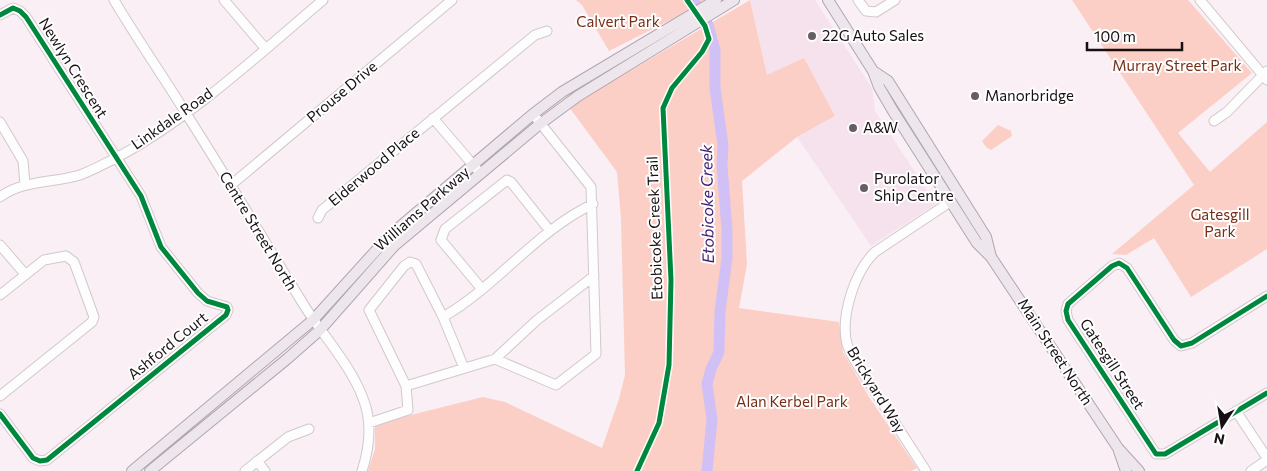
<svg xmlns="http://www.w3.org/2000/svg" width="1267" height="471" font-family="Commissioner,sans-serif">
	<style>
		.built { fill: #f6e2ec }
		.green { fill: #fbcfc6 }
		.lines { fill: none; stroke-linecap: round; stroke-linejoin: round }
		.river { stroke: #d1c0f6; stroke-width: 11 }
		.minor-casing { stroke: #d1c8cc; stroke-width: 11 }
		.major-casing { stroke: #b2a4b1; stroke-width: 12 }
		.minor { stroke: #fefdfd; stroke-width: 9 }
		.major { stroke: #ede6ed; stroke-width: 10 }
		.cycleway-casing { stroke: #fefefe; stroke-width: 8 }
		.cycleway { stroke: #00873e; stroke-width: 5 }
		.poi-dot { fill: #665e62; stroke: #fefefe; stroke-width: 2 }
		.labels { text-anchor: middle; stroke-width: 4; stroke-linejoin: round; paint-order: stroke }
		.park-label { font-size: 15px; fill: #772d16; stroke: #fefefe }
		.poi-label { font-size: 15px; fill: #171013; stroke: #fefefe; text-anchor: start }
		.street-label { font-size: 15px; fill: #171013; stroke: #fefefe }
		.water-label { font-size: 16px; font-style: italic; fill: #3d1c71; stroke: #fefefe }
	</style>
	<rect width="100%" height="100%" fill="#faeff4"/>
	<!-- built -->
	<path class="built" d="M750,0H815L872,88L875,111L936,204L871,246L797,137L835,116L767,76Z"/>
	<!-- green -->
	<path class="green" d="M576,0H704L676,17L609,51L582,5Z
		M750,0L767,75L804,58L835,116L797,137L742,181L747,264L739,308L839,322L843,352L869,397L917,468L911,471H368L375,449V424L483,397L505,402L602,448L619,399L625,375L621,219L617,172L569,107Z
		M1072,0H1188L1252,73L1178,133L1210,172L1267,122V249L1191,297L1154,238L1126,255L1112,254L1194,185Z
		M998,125L1011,131L1012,136L991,150L986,147L982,141Z"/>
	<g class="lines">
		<!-- river -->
		<path class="river" d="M693,0L708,25L715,50V88L723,145L722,166L727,230V258L720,311L719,352L711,369L707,384L712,419L707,471"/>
		<!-- minor casing -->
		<g class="minor-casing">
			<path id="minor" d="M114,0C137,39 163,76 187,115C226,176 263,239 302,302C321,334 351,364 364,401C372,423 369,449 362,471
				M224,0L265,48
				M858,0L866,11L876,12L895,0
				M1200,0L1267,80
				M0,15L13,8L20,11L26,17L141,196L161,247L198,293L207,301L227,307L228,310L226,315L47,460L40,461L33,458L0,414
				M433,118L480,173
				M1214,121L1227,112L1267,71
				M0,122L23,161L25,185
				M231,185L452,0
				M0,197C22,180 53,183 80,175C91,171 104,164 114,159C190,119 258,55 323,0
				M318,218L322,210L535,35L547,31
				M0,245L25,274
				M481,288L441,240L445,229L507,180L511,182L550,231
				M0,295L44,260L66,256L74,262L94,317L92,322L0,396
				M1267,296L1192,343L1181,346L1174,340L1127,268L1119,263L1112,266L1068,304L1066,311L1068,320L1156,454H1165L1267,393
				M443,317C497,286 536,231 593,204
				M495,359L556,385L596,354L591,187L533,114
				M406,386L495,359L537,320L594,276
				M1236,411L1267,458
				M369,423L408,410L406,386L369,310L404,266L410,262L416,264L443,317L464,368
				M257,461L265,471
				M245,471L288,437L309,429
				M926,471C908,443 890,415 872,387C863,373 852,359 847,344C840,316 855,271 875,252L950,202
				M1251,471L1267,460"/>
		</g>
		<!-- major casing -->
		<g class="major-casing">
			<path id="major" d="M828,0L873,71L879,87L893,111L977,243L991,257L1118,448L1139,471
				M873,71L888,81L986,237L991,257
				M1119,451L1126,471
				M132,471L313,320L390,235L533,114L562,92L716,0
				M150,471L287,359L320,330L394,246L540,124L578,96L734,0"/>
		</g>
		<!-- minor -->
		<use href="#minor" class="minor"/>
		<!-- major -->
		<use href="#major" class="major"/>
		<!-- cycleway casing -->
		<g class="cycleway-casing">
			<path id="cycleway" d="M0,15L13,8L20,11L26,17L141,196L161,247L198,293L207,301L227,307L228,310L226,315L47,460L40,461L33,458L0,414
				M1267,296L1192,343L1181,346L1174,340L1127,268L1119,263L1112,266L1068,304L1066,311L1068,320L1156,454H1165L1267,393
				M637,471L659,423L669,365L671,280L663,108L672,88L702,52L709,39L705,26L687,0"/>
		</g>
		<!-- cycleway -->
		<use href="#cycleway" class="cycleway"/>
	</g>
	<!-- markers -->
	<g class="poi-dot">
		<circle cx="812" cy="36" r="5"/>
		<circle cx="975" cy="96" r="5"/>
		<circle cx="853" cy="128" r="5"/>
		<circle cx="864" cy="188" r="5"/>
	</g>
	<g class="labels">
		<!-- park labels -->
		<g class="park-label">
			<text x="618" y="27">Calvert Park</text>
			<text x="1177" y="71">Murray Street Park</text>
			<text x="1220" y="220">Gatesgill<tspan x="1220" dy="17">Park</tspan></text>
			<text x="792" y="407">Alan Kerbel Park</text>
		</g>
		<!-- poi labels -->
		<g class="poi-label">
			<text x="822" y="41">22G Auto Sales</text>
			<text x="985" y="101">Manorbridge</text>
			<text x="863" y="133">A&amp;W</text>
			<text x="874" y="184">Purolator<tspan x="874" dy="17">Ship Centre</tspan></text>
		</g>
		<!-- street labels -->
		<g class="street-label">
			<text transform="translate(73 68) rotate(58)" y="5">Newlyn Crescent</text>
			<text transform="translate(342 92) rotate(-40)" y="5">Prouse Drive</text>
			<text transform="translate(172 119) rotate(-35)" y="5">Linkdale Road</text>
			<text transform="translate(374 167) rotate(-40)" y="5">Elderwood Place</text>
			<text transform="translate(422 209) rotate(-41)" y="5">Williams Parkway</text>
			<text transform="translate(655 228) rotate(-92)" y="5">Etobicoke Creek Trail</text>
			<text transform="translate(258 231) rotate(59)" y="5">Centre Street North</text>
			<text transform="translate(168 346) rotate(-39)" y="5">Ashford Court</text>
			<text transform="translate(1055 352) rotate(57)" y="5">Main Street North</text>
			<text transform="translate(1112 364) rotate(57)" y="5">Gatesgill Street</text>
			<text transform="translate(876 390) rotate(59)" y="5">Brickyard Way</text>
		</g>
		<!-- water labels -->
		<g class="water-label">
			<text transform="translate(707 204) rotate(-91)" y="6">Etobicoke Creek</text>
		</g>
	</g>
	<!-- north arrow -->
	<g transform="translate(1222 426) rotate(192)" stroke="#fefefe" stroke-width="4" paint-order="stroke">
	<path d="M0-4L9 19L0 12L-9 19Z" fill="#171013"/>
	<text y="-8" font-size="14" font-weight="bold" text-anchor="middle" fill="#171013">N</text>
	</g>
	<!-- scale -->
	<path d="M1087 42v8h95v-8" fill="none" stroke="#171013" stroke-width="2.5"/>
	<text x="1094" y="42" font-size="15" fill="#171013" stroke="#fefefe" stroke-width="4" paint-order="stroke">100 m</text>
</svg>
